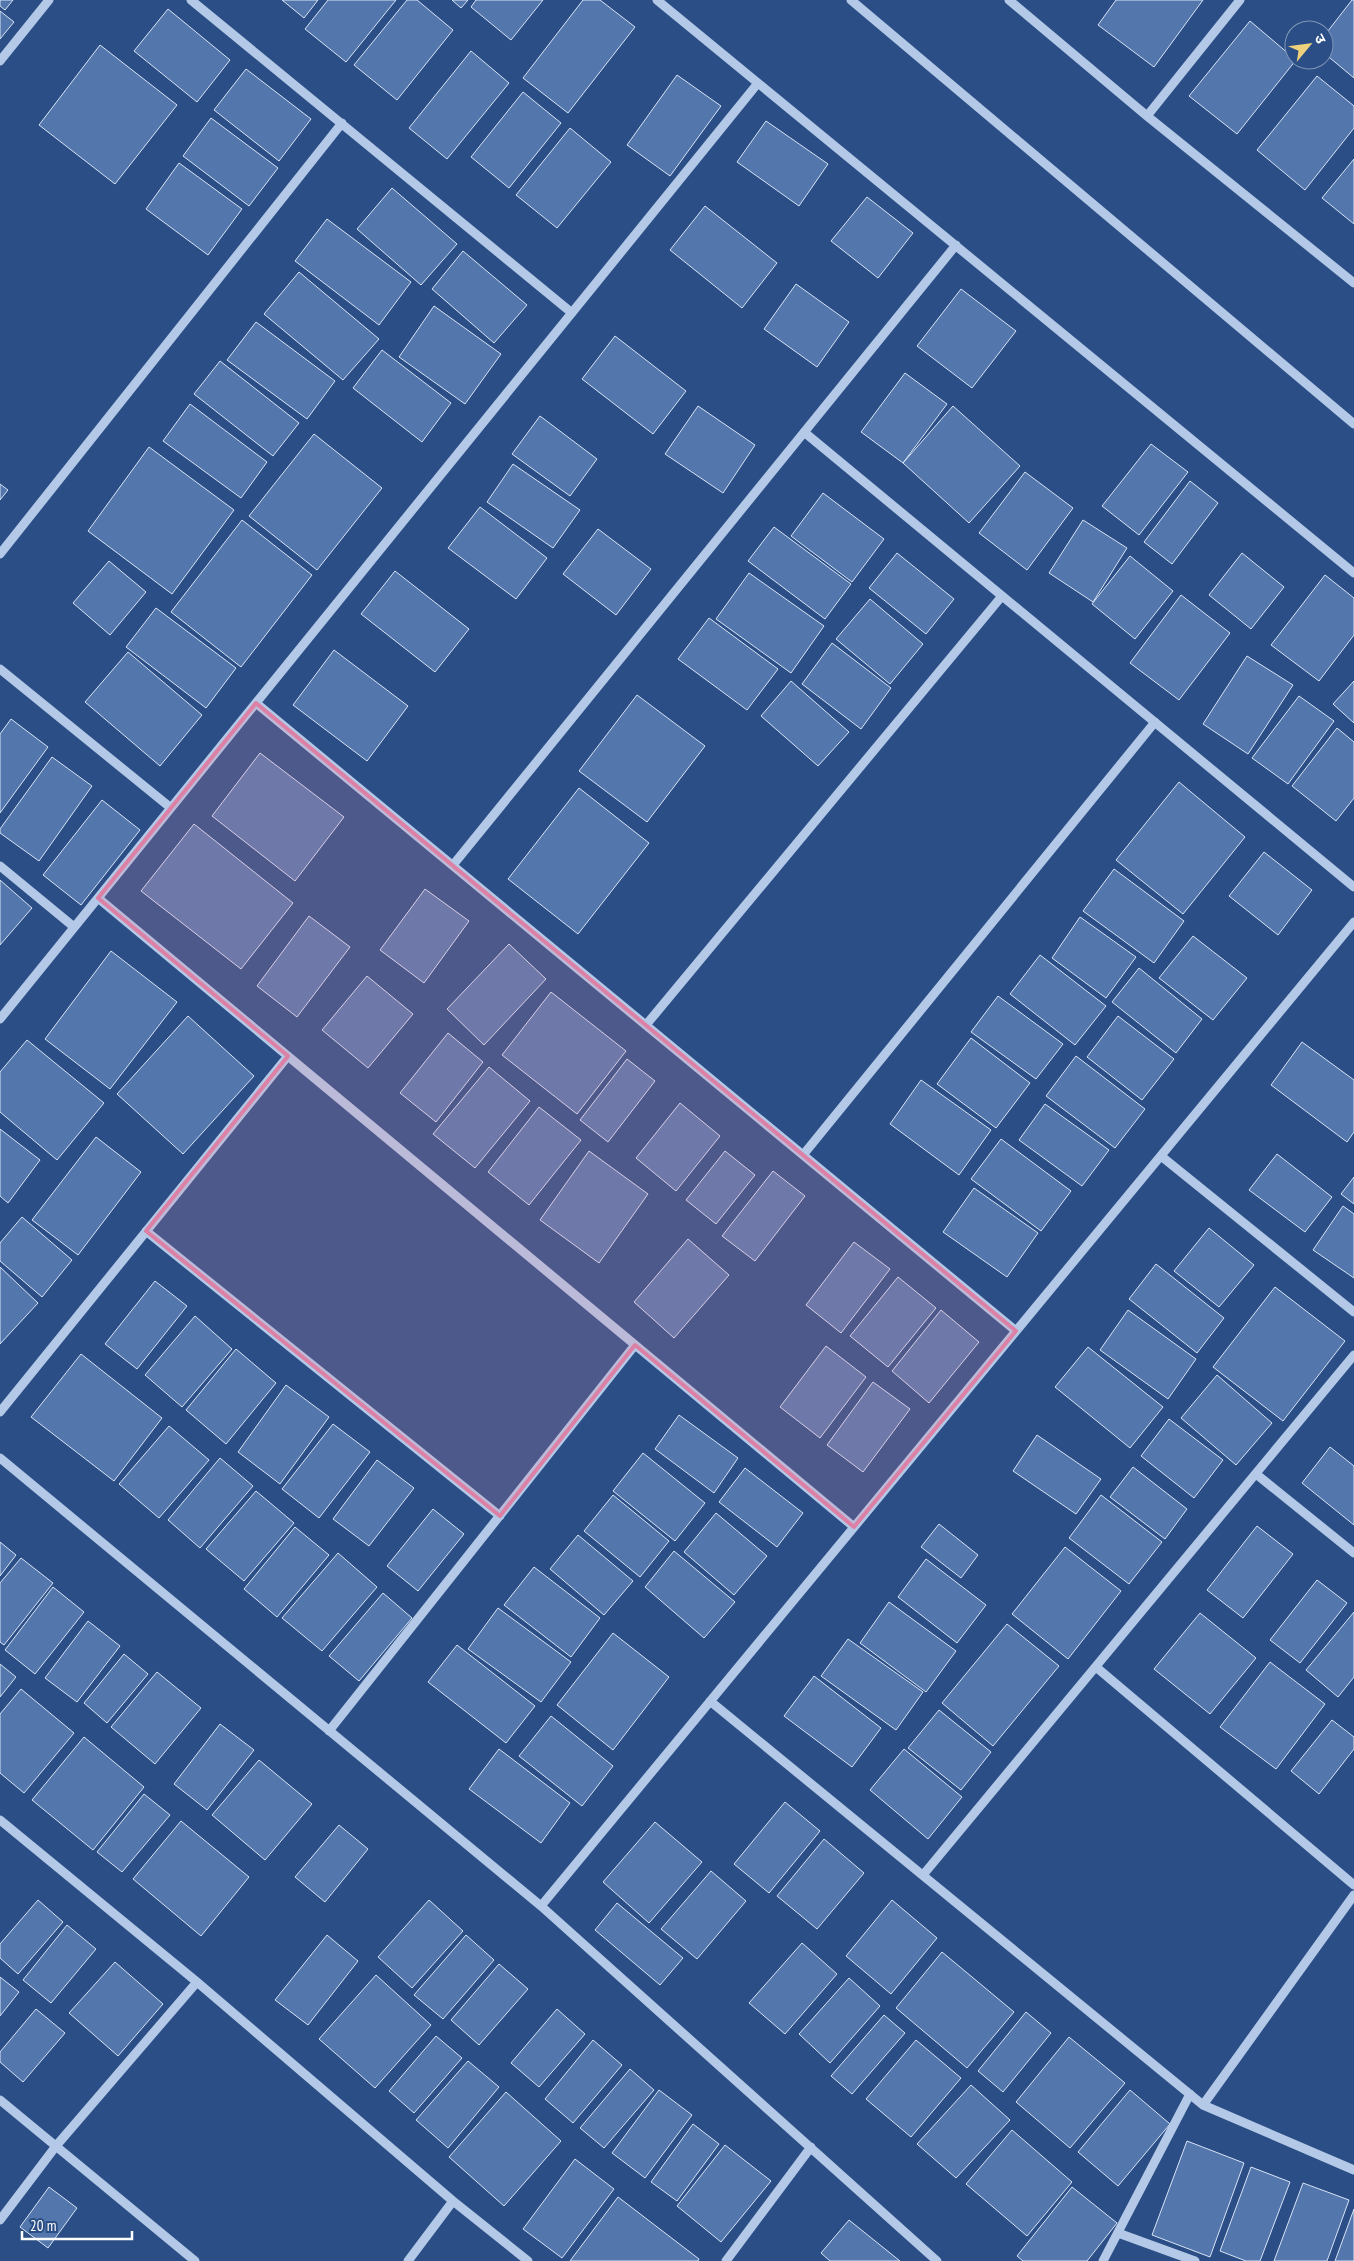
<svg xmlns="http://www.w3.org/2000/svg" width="1354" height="2261" font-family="'PT Sans Narrow','Noto Sans Devanagari',sans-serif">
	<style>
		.building { fill: #5377ac; stroke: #d8e4f6 }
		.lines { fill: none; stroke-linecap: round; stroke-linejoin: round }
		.minor { stroke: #b4c9e7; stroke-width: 9 }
		.marked { fill: #dd80a5; fill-opacity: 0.2; stroke: #dd80a5; stroke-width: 4; stroke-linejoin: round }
	</style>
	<rect width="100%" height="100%" fill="#2a4e85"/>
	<!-- building -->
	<path class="building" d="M0,0H13L5,10L0,6Z
		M282,0H318L304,18Z
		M328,0H396L346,62L305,29Z
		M407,0H417L453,30L397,100L354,65Z
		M452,0H468L461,8Z
		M476,0H543L511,40L471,7Z
		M583,0H600L635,27L568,113L523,78Z
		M1116,0H1203L1154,67L1098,25Z
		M1352,0H1354V78L1324,53V36Z
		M168,9L230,60L197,102L134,51Z
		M0,11L14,22L0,39Z
		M1250,21L1296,60L1237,134L1189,96Z
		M100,45L177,105L115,184L39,125Z
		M471,51L509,83L447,159L409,128Z
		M246,69L311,119L279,161L214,110Z
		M677,75L721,106L670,176L627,145Z
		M1317,76L1354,106V128L1305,190L1257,150Z
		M523,92L561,123L509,188L471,157Z
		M211,118L278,168L249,206L183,156Z
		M766,121L828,164L799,206L737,162Z
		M570,128L611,162L557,228L516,195Z
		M1354,159V224L1322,198Z
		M179,163L242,209L208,255L146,209Z
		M392,188L457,244L421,285L357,229Z
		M867,197L913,233L878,278L831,241Z
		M705,206L777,263L742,308L670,250Z
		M327,219L411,282L379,325L295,261Z
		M463,251L527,305L494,343L432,289Z
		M299,272L379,339L343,380L264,314Z
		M796,284L849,322L817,367L764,329Z
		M961,289L1016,331L972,388L917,346Z
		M434,306L501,354L465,404L399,357Z
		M256,322L335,381L307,419L227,360Z
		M615,336L686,391L653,434L582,379Z
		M382,350L451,403L422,442L353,388Z
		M220,361L299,423L273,456L194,394Z
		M905,373L947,404L903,463L861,432Z
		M190,404L267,462L241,498L163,441Z
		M698,406L755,445L723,493L665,454Z
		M953,406L1020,466L969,523L903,463Z
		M540,416L597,459L570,496L512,454Z
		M314,434L382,488L317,570L249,516Z
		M1151,444L1188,472L1139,535L1102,506Z
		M149,447L234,510L172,594L88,531Z
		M513,464L580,510L553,548L487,502Z
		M1025,472L1073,508L1027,570L979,533Z
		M1190,481L1218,503L1172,564L1144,542Z
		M0,484L8,490L0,500Z
		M823,493L884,539L852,582L791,536Z
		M480,507L547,558L516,599L448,548Z
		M242,520L312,575L241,667L171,612Z
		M1083,520L1127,548L1093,602L1049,573Z
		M774,527L851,584L825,619L748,561Z
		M598,529L651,569L616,615L563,574Z
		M897,553L954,599L926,634L869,588Z
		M1242,553L1284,587L1251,629L1209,595Z
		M1130,556L1173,591L1135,639L1092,604Z
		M109,561L146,592L110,635L73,603Z
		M395,571L469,629L435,672L361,614Z
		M749,573L824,626L791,673L716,619Z
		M1325,575L1354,598V635L1319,681L1271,645Z
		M1181,595L1230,633L1179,700L1130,663Z
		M870,599L923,644L890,684L836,639Z
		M156,608L236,668L206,708L126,647Z
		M709,618L778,669L747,710L678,659Z
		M832,643L891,688L861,729L802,684Z
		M334,650L408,706L367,761L293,705Z
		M128,652L202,715L160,766L85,702Z
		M1247,656L1293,685L1248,754L1203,724Z
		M791,681L849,732L818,766L761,716Z
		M1354,681V723L1333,704Z
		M637,695L705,746L647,822L579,771Z
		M1299,696L1334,721L1288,784L1252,758Z
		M11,719L48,747L0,813V734Z
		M1337,728L1354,742V798L1336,821L1292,786Z
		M260,753L344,817L295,881L212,816Z
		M52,757L92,786L39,861L0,833V829Z
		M1179,782L1245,837L1183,914L1116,860Z
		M579,788L649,843L578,934L508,879Z
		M102,800L140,830L81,905L43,875Z
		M194,824L293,903L241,969L141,891Z
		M1264,852L1312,890L1278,935L1229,896Z
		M1114,869L1184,921L1154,963L1083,911Z
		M0,880L32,908L0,945Z
		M425,889L469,921L424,983L380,950Z
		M309,916L350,947L297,1017L257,986Z
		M1080,917L1136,957L1106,998L1052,958Z
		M1193,936L1247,978L1213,1020L1159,978Z
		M509,944L546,979L484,1045L447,1009Z
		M111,951L177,1002L110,1089L45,1039Z
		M1040,955L1106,1006L1075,1045L1010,994Z
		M1139,968L1202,1019L1176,1053L1112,1002Z
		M367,976L413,1014L368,1068L322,1030Z
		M551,992L626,1051L577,1114L502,1055Z
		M998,996L1063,1044L1036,1079L971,1032Z
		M188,1016L254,1076L183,1154L117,1094Z
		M1118,1016L1174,1059L1142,1100L1087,1057Z
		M448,1033L483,1062L436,1122L400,1093Z
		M971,1038L1030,1083L996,1128L937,1084Z
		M27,1040L104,1103L57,1160L0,1112V1072Z
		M1302,1042L1354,1080V1132L1347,1142L1271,1085Z
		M1076,1056L1145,1109L1115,1148L1046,1096Z
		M627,1059L655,1081L608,1142L580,1120Z
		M489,1067L530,1101L475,1168L433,1134Z
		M921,1080L991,1130L959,1175L890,1124Z
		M680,1103L720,1136L676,1191L636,1158Z
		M1045,1104L1109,1150L1082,1186L1019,1140Z
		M539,1107L581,1140L529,1205L488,1172Z
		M0,1129L40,1160L8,1203L0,1196Z
		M96,1137L141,1172L78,1255L32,1220Z
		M1001,1139L1071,1191L1041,1231L971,1179Z
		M589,1151L648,1194L599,1263L540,1220Z
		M725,1151L755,1175L716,1224L686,1200Z
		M1277,1154L1332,1197L1305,1232L1249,1190Z
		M773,1171L805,1196L755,1261L722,1236Z
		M1354,1177V1204L1341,1194Z
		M974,1188L1038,1233L1007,1277L943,1232Z
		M1343,1206L1354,1214V1278L1313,1250Z
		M22,1217L72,1260L42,1297L0,1261V1243Z
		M1209,1228L1254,1265L1219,1307L1174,1271Z
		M688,1239L729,1275L674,1338L634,1302Z
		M854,1242L890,1269L841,1333L806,1305Z
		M1156,1264L1224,1318L1197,1353L1129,1299Z
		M0,1267L38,1303L0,1344Z
		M898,1277L936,1308L888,1367L850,1336Z
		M155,1281L187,1306L137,1369L105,1344Z
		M1275,1287L1345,1341L1283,1421L1213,1367Z
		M941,1310L979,1342L929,1403L892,1371Z
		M1128,1310L1196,1359L1168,1399L1100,1350Z
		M195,1316L232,1349L182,1407L145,1375Z
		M826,1346L866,1377L820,1438L780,1407Z
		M1088,1347L1163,1407L1130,1448L1055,1387Z
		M236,1349L276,1383L226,1444L186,1410Z
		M81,1354L162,1418L114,1481L31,1417Z
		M1217,1375L1272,1423L1236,1465L1181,1418Z
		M873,1382L910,1409L863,1472L827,1445Z
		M286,1385L329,1417L280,1484L238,1452Z
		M679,1415L738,1458L714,1493L655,1449Z
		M1169,1419L1223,1460L1194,1498L1141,1456Z
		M333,1424L370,1452L319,1518L282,1489Z
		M169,1426L209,1460L159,1518L119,1484Z
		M1037,1435L1101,1479L1076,1514L1013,1471Z
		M1330,1447L1354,1466V1525L1302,1483Z
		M643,1453L705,1503L675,1541L613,1491Z
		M220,1458L253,1486L200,1548L168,1520Z
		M377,1460L414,1488L369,1546L333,1519Z
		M1133,1467L1187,1509L1165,1539L1110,1497Z
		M745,1468L803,1513L777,1547L719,1502Z
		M256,1491L294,1523L244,1581L206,1549Z
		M613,1495L669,1541L640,1577L584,1531Z
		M1101,1495L1162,1542L1129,1584L1069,1538Z
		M433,1509L464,1534L418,1591L387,1566Z
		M716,1513L767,1556L734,1595L684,1552Z
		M939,1524L978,1555L961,1578L921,1547Z
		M1257,1526L1293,1554L1243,1618L1207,1590Z
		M295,1527L329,1555L277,1617L244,1589Z
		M578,1535L633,1581L604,1615L550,1569Z
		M0,1542L16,1555L0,1576Z
		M1065,1547L1121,1591L1068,1659L1012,1614Z
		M674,1551L735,1602L704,1638L645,1587Z
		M338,1553L377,1587L322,1651L282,1618Z
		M21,1558L53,1583L4,1645L0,1642V1583Z
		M926,1559L986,1605L957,1643L898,1597Z
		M534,1567L600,1618L571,1657L504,1605Z
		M1317,1580L1347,1603L1300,1663L1270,1640Z
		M53,1587L84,1612L35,1674L5,1650Z
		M383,1593L412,1618L359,1681L329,1656Z
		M889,1602L956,1651L926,1692L860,1643Z
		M498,1608L571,1662L541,1702L468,1649Z
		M1354,1612V1677L1338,1697L1306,1670Z
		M1200,1613L1256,1658L1210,1714L1154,1669Z
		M88,1621L120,1646L77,1702L45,1678Z
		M1007,1624L1059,1666L993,1746L942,1703Z
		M613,1633L669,1677L613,1750L557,1705Z
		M848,1639L923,1692L896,1730L821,1676Z
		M457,1645L535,1706L506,1743L428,1682Z
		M124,1654L148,1674L107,1723L84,1703Z
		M1270,1662L1325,1704L1276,1769L1220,1727Z
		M0,1664L16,1677L0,1697Z
		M157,1672L201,1708L155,1764L111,1727Z
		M814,1676L881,1728L852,1767L784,1716Z
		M21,1689L74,1733L24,1793L0,1773V1714Z
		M939,1710L991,1752L961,1790L908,1748Z
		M551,1716L613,1766L582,1806L519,1756Z
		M1332,1720L1354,1737V1749L1319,1794L1291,1771Z
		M220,1724L254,1750L207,1810L174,1784Z
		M84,1737L144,1787L93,1850L32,1800Z
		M499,1749L570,1803L541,1843L469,1789Z
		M904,1749L962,1797L928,1839L870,1790Z
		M259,1760L312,1804L265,1860L212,1815Z
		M144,1794L170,1815L122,1872L97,1852Z
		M785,1802L820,1831L769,1893L734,1864Z
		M181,1821L249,1877L201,1936L133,1879Z
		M655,1822L702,1862L649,1923L603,1882Z
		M339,1825L368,1849L325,1902L295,1877Z
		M824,1839L864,1873L817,1929L777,1896Z
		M711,1871L746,1901L697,1959L661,1929Z
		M38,1900L63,1922L18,1974L0,1958V1944Z
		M429,1900L463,1931L412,1988L378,1957Z
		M892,1900L937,1938L891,1994L846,1956Z
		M617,1903L683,1958L660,1985L595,1930Z
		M67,1925L96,1949L51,2003L23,1980Z
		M327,1935L358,1961L308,2025L275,2000Z
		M466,1935L494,1960L443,2019L414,1995Z
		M802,1943L837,1974L785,2034L749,2003Z
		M942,1952L1014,2012L967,2068L896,2008Z
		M115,1962L163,2004L118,2056L69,2013Z
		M499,1964L528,1989L479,2045L451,2020Z
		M376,1975L431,2025L375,2088L319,2039Z
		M0,1977L19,1992L0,2016Z
		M849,1978L880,2006L830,2063L799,2034Z
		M36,2009L65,2033L23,2082L0,2062V2052Z
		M557,2009L585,2034L539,2087L511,2063Z
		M1026,2012L1051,2033L1003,2092L978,2071Z
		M884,2015L905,2033L852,2094L831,2076Z
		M436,2036L462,2058L414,2113L389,2091Z
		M1069,2037L1125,2083L1070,2148L1016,2102Z
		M593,2040L622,2065L573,2123L545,2099Z
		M916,2040L961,2078L911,2137L866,2099Z
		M468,2061L499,2087L448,2148L416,2120Z
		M630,2069L654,2090L604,2148L580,2128Z
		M971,2085L1010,2120L956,2178L917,2144Z
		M659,2090L692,2115L645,2178L612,2153Z
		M1130,2090L1170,2124L1118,2186L1078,2152Z
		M506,2092L561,2141L504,2206L449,2157Z
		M693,2124L719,2144L677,2201L651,2182Z
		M1012,2130L1072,2182L1027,2236L966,2184Z
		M1187,2141L1244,2163L1210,2257L1152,2235Z
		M725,2145L771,2181L721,2242L677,2206Z
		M575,2159L614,2189L562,2258L523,2229Z
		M1251,2167L1290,2182L1260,2261H1246L1220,2251Z
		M1303,2183L1349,2200L1327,2261H1274Z
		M49,2187L77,2208L48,2248L20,2227Z
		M1072,2187L1117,2223L1087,2261H1023L1017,2256Z
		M618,2197L699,2259L698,2261H570Z
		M1354,2209V2261H1335Z
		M849,2220L900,2261H830L821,2253Z"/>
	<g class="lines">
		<!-- minor -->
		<path class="minor" d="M191,0L572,313
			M657,0L1354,573
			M851,0L1354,424
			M1009,0L1147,116L1354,283
			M0,61L49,0
			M1147,116L1240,0
			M804,432L1354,887
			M0,554L342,123
			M0,669L171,808
			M256,703L1016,1331
			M453,865L956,245
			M0,866L74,927
			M98,898L854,1527
			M0,1019L758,83
			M646,1025L1002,596
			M803,1155L1155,722
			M1161,1156L1354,1312
			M146,1231L500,1516
			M0,1412L288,1056
			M0,1458L541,1906L937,2261
			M1256,1474L1354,1553
			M1096,1667L1354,1885
			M710,1701L1203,2105L1354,2170
			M329,1731L635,1345
			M0,1820L197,1982L453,2201L528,2261
			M923,1875L1354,1355
			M541,1906L1354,922
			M0,2100L195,2261
			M1203,2105L1354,1895
			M0,2220L56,2146L197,1982
			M1118,2233L1195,2261
			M408,2261L453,2201
			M726,2261L811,2147
			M1103,2261L1190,2094"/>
	</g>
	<!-- marked area -->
	<path class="marked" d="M256,703L1016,1331L854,1527L635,1345L500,1516L146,1231L288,1056L98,898Z"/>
	<!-- north arrow -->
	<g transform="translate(1309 45) rotate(61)"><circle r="24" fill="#2a4e85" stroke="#7f95b6"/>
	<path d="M0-4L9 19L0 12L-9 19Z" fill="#eed17c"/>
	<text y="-8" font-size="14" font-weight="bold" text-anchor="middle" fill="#ffffff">उ</text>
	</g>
	<!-- scale -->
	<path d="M22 2231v8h110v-8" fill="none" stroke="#ffffff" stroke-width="2.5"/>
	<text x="30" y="2231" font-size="15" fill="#ffffff" stroke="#2a4e85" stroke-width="4" paint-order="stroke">20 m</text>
</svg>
